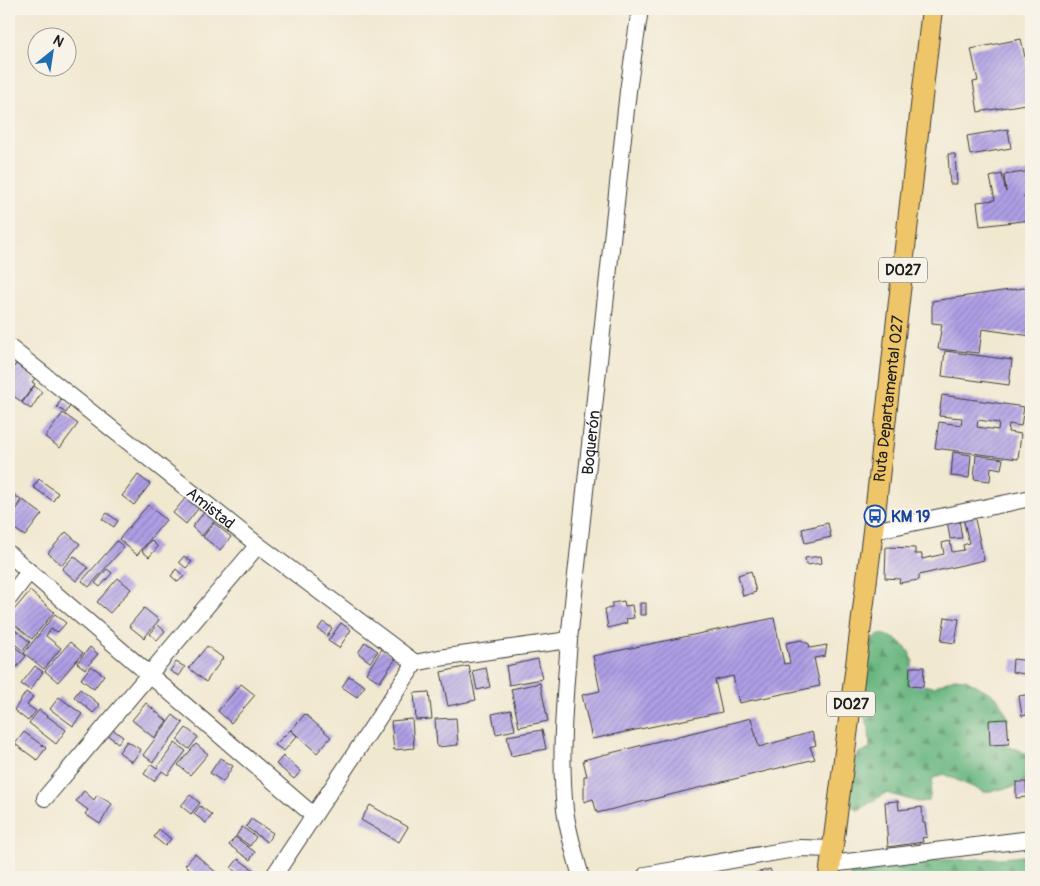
<svg xmlns="http://www.w3.org/2000/svg" width="1040" height="886" font-family="Pangolin,sans-serif">
	<style>
		.forest { fill: url(#forest-firs); stroke: #42694e }
		.building { fill: url(#building-hatch); fill-rule: evenodd }
		.lines { fill: none; stroke-linecap: round; stroke-linejoin: round }
		.minor-casing { stroke: #3c3b37; stroke-width: 18 }
		.major-casing { stroke: #3c3b37; stroke-width: 22 }
		.minor { stroke: #fff; stroke-width: 16 }
		.major { stroke: #eec569; stroke-width: 20 }
		.labels { text-anchor: middle; stroke-width: 4; stroke-linejoin: round; paint-order: stroke }
		.shield { fill: #f7f3e8; stroke: #5e5c59; stroke-width: 1 }
		.shield-label { font-size: 15px; font-weight: bold; fill: #1c1c1c }
		.street-label { font-size: 16px; fill: #1c1c1c; stroke: #f7f3e8 }
		.transit-label { font-size: 16px; font-weight: bold; fill: #164399; stroke: #f7f3e8; text-anchor: start }
	</style>
	<defs>
		<pattern id="forest-firs" width="22" height="20" patternUnits="userSpaceOnUse" patternTransform="scale(1.25)"><rect width="22" height="20" fill="#68b67f"/><path d="M5 1l3.5 6h-7zM16 11l3.5 6h-7z" fill="#559367"/></pattern>
		<pattern id="building-hatch" width="6" height="6" patternUnits="userSpaceOnUse" patternTransform="scale(1.25)"><rect width="6" height="6" fill="#af9fe6"/><path d="M-1 1l2-2M0 6l6-6M5 7l2-2" fill="none" stroke="#8e81ba"/></pattern>
	</defs>
	<rect width="100%" height="100%" fill="#f7f3e8"/>
	<filter id="ink" filterUnits="userSpaceOnUse"><feTurbulence type="fractalNoise" baseFrequency=".02" numOctaves="2"/><feDisplacementMap in="SourceGraphic" scale="10" xChannelSelector="R" yChannelSelector="G"/><feConvolveMatrix kernelMatrix="1 2 1 2 8 2 1 2 1" color-interpolation-filters="sRGB"/></filter>
	<filter id="wash" filterUnits="userSpaceOnUse"><feTurbulence type="fractalNoise" baseFrequency=".0096" numOctaves="4" result="noise"/><feDisplacementMap in="SourceGraphic" scale="20" xChannelSelector="R" yChannelSelector="G"/><feGaussianBlur stdDeviation="1.12" result="paint"/><feColorMatrix in="noise" values="0 0 0 0 0 0 0 0 0 0 0 0 0 0 0 0 0 1.4 0 .05"/><feComposite in="paint" operator="in"/></filter>
	<g filter="url(#wash)">
		<rect width="100%" height="100%" fill="#f1e8d0"/>
		<!-- forest -->
		<path class="forest" d="M879,634C896,636 908,645 913,661L909,672L911,683L933,687L954,678L966,679L997,697L1009,719L992,732L995,744C1007,747 1029,748 1031,764C1032,770 1031,778 1031,784L984,792L943,774L933,778L929,801L918,802L886,793L858,810L849,804L842,794L846,772L859,753L870,749L869,727L859,707L863,651L870,641Z
			M1031,855V877H999L1000,875L982,877H851L849,875L854,865C913,857 973,863 1031,855Z"/>
		<g id="blocks">
			<!-- building -->
			<path class="building" d="M1021,39L1028,71H1031V103L978,112L973,82L978,81L971,49Z
				M1008,129L1011,148L970,155L967,136Z
				M948,154H955L957,184H950Z
				M1031,171V196L1023,197L1031,196V220L980,226L977,202L995,200L990,177L1002,174L1006,192L1004,175Z
				M1031,287V336L982,329L979,353L938,349L942,324L932,323V301Z
				M945,351L1012,360L1009,385L942,376Z
				M16,364L35,378L32,382L35,384L22,402L9,393V373Z
				M34,386L42,392L31,409L22,403Z
				M942,395L1024,407L1021,426L1009,424L1008,432L1021,434L1018,459L935,448L939,422L961,425L962,418L939,416ZM978,420L999,423L998,430L977,427Z
				M61,399L71,404L66,413L57,407Z
				M63,413L78,424L60,448L45,437Z
				M953,452L971,455L969,478L951,476Z
				M976,455L1003,459L1001,469L991,467L990,481L974,479Z
				M138,475L150,484L134,505L122,496Z
				M39,479L58,493L53,501L33,487Z
				M9,491L21,500L9,517Z
				M188,495L201,505L186,524L173,513Z
				M23,500L42,514L25,536L9,525V520Z
				M148,505L166,520L137,555L119,539Z
				M206,510L216,519L202,536L192,527Z
				M107,513L118,521L114,527L102,519Z
				M974,515L984,560L919,575V580L899,583L900,579L885,578L886,547L915,548V554H922V559L944,554L942,543L950,541L952,552L964,550L963,545L969,543L963,518Z
				M959,519L962,538L950,539L947,520Z
				M214,523L231,537L220,550L203,537Z
				M828,523L831,537L805,543L802,529Z
				M66,532L80,544L62,565L48,553Z
				M151,540L158,547L149,557L142,551Z
				M117,541L124,547L89,587L82,581Z
				M74,556L88,568L76,581L62,569Z
				M184,556L192,562L186,568L179,562Z
				M821,556L822,563L806,565L805,558Z
				M107,569L112,573L100,587L95,583Z
				M176,569L184,576L178,582L171,576Z
				M751,571L756,592L743,596L738,575Z
				M118,578L131,589L110,613L97,602Z
				M30,591L54,612L32,639L9,620V616Z
				M624,601L625,606L632,605L634,618L626,619L627,623L608,628L605,609L612,608V603Z
				M640,603H646V615H640Z
				M144,608L159,620L144,638L129,626Z
				M55,614L66,623L58,632L51,629L46,636L61,648L44,669L24,653Z
				M945,617L959,619L955,643L941,641Z
				M774,618L784,664L790,663L786,643L801,640L809,644L810,648L827,645L825,656L814,658L820,686L739,703L733,676L715,680L722,712L592,739L582,695L600,691L593,656Z
				M323,622L332,628L327,636L318,629Z
				M341,623L351,630L339,648L328,641Z
				M9,625L30,642L23,651L9,639Z
				M158,625L165,631L157,640L150,634Z
				M9,642L26,656L16,668L9,662Z
				M70,642L83,653L58,682L45,671Z
				M365,642L378,651L370,662L358,653Z
				M207,646L223,658L206,682L189,668Z
				M90,647L98,654L85,669L77,663Z
				M382,649L396,658L380,682L366,673Z
				M538,659L542,679L509,685L506,666Z
				M1013,659L1031,661V675L1012,672Z
				M176,662L185,667L179,676L170,671Z
				M35,666L43,672L30,690L21,684Z
				M91,666L104,675L94,689L81,679Z
				M469,666L476,700L448,706L441,672Z
				M910,667H924L923,687L909,686Z
				M486,668L490,687L477,690L473,671Z
				M349,676L365,686L357,697L342,687Z
				M540,683L548,721L519,727L511,689Z
				M241,684L255,695L231,723L218,711Z
				M80,689L100,705L93,713L74,697Z
				M26,692L33,697L27,705L36,711L28,721L14,710Z
				M429,692L432,719L416,720L414,693Z
				M1031,694V714L1022,716L1019,696Z
				M59,697L82,714L73,726L50,709Z
				M146,703L167,721L154,738L132,720Z
				M39,710L66,730L56,744L29,723Z
				M511,710L515,730L496,734L492,714Z
				M305,714L331,737L317,753L291,730Z
				M173,715L183,723L153,762L143,755Z
				M456,718L458,745L437,747L435,719Z
				M751,718L759,747L812,732L816,745L810,747L815,759L597,813L593,799L584,802V776H587L583,760Z
				M412,719L414,748L394,750L391,721Z
				M1007,719L1009,744L990,745L989,720Z
				M186,728L198,737L189,749L177,740Z
				M112,729L123,737L118,743L107,735Z
				M290,730L297,736L284,751L275,745Z
				M542,730L546,749L511,756L507,736Z
				M24,732L46,748L37,760L15,744Z
				M127,741L141,750L132,762L119,752Z
				M175,743L186,751L168,775L162,771L154,781L144,774L151,764L157,768Z
				M196,744L208,754L190,775L178,765Z
				M283,756L301,771L294,779L276,764Z
				M220,758L233,766L223,782L210,773Z
				M1016,782H1026L1027,797L1016,798Z
				M84,791L94,800L97,795L112,804L100,824L85,814L88,810L76,801Z
				M190,795L200,803L191,814L181,806Z
				M898,801L899,810L922,807L923,823H925L927,837L922,838L923,842L888,847L885,802Z
				M370,805L408,827L399,842L361,820Z
				M200,806L212,815L206,823L194,814Z
				M251,819L273,833L267,842L246,827Z
				M242,827L256,837L250,846L236,836Z
				M159,829L171,839L165,846L154,837Z
				M235,837L255,852L250,860L229,845Z
				M195,854L219,875L216,877H199L185,865Z
				M238,859L254,870L248,877H242L231,868Z
				M770,869L773,877H750L749,875Z"/>
		</g>
	</g>
	<g filter="url(#ink)">
		<use href="#blocks" fill-opacity="0" stroke="#3c3b37" stroke-width="1"/>
		<g class="lines">
			<!-- minor casing -->
			<g class="minor-casing">
				<g id="minor">
					<path id="s1" d="M9,347L258,545L415,663"/>
					<path d="M873,531L1031,498"/>
					<path d="M9,554L313,815"/>
					<path d="M9,598L29,572"/>
					<path d="M45,798L258,545"/>
					<path d="M831,864L1031,839"/>
					<path d="M646,875L800,848L833,849"/>
					<path d="M273,877L415,663L439,658L569,640"/>
					<path id="s2" d="M581,877C575,855 568,832 565,810C559,753 565,696 569,640L628,91L640,9"/>
				</g>
			</g>
			<!-- major casing -->
			<g class="major-casing">
				<g id="major">
					<path id="s3" d="M829,877L873,531L932,9"/>
				</g>
			</g>
			<!-- minor -->
			<use href="#minor" class="minor"/>
			<!-- major -->
			<use href="#major" class="major"/>
		</g>
	</g>
	<!-- icons -->
	<defs>
		<g id="bus-ring" transform="scale(1.125)"><circle r="9.5" fill="#f7f3e8" stroke="#1a4fb4" stroke-width="1.5"/><path d="M-5-6H5V4H4V6H2V4H-2V6H-4V4H-5ZM-3.5-4V0h7V-4ZM-3.5 1.2v1.5H-2V1.2ZM2 1.2v1.5H3.5V1.2Z" fill="#1a4fb4"/></g>
	</defs>
	<g fill-rule="evenodd">
		<use href="#bus-ring" x="875" y="516"/>
	</g>
	<g class="labels">
		<!-- shield labels -->
		<g class="shield">
			<rect x="879" y="257.5" width="48" height="25" rx="4"/>
			<rect x="827" y="691.5" width="48" height="25" rx="4"/>
		</g>
		<g class="shield-label">
			<text x="903" y="275">D027</text>
			<text x="851" y="709">D027</text>
		</g>
		<!-- street labels -->
		<g class="street-label">
			<text dy="6" stroke="none"><textPath href="#s3" startOffset="482">Ruta Departamental 027</textPath></text>
			<text dy="6" stroke="none"><textPath href="#s2" startOffset="438">Boquerón</textPath></text>
			<text dy="6" stroke="none"><textPath href="#s1" startOffset="258">Amistad</textPath></text>
		</g>
		<!-- transit labels -->
		<g class="transit-label">
			<text x="891" y="522">KM 19</text>
		</g>
	</g>
	<!-- margin -->
	<rect width="1040" height="886" fill="none" stroke="#f7f3e8" stroke-width="30"/>
	<!-- north arrow -->
	<g transform="translate(52 52) rotate(30)"><circle r="24" fill="#f7f3e8" stroke="#9f9d96"/>
	<path d="M0-4L9 19L0 12L-9 19Z" fill="#1f6fb2"/>
	<text y="-8" font-size="14" font-weight="bold" text-anchor="middle" fill="#1c1c1c">N</text>
	</g>
</svg>
